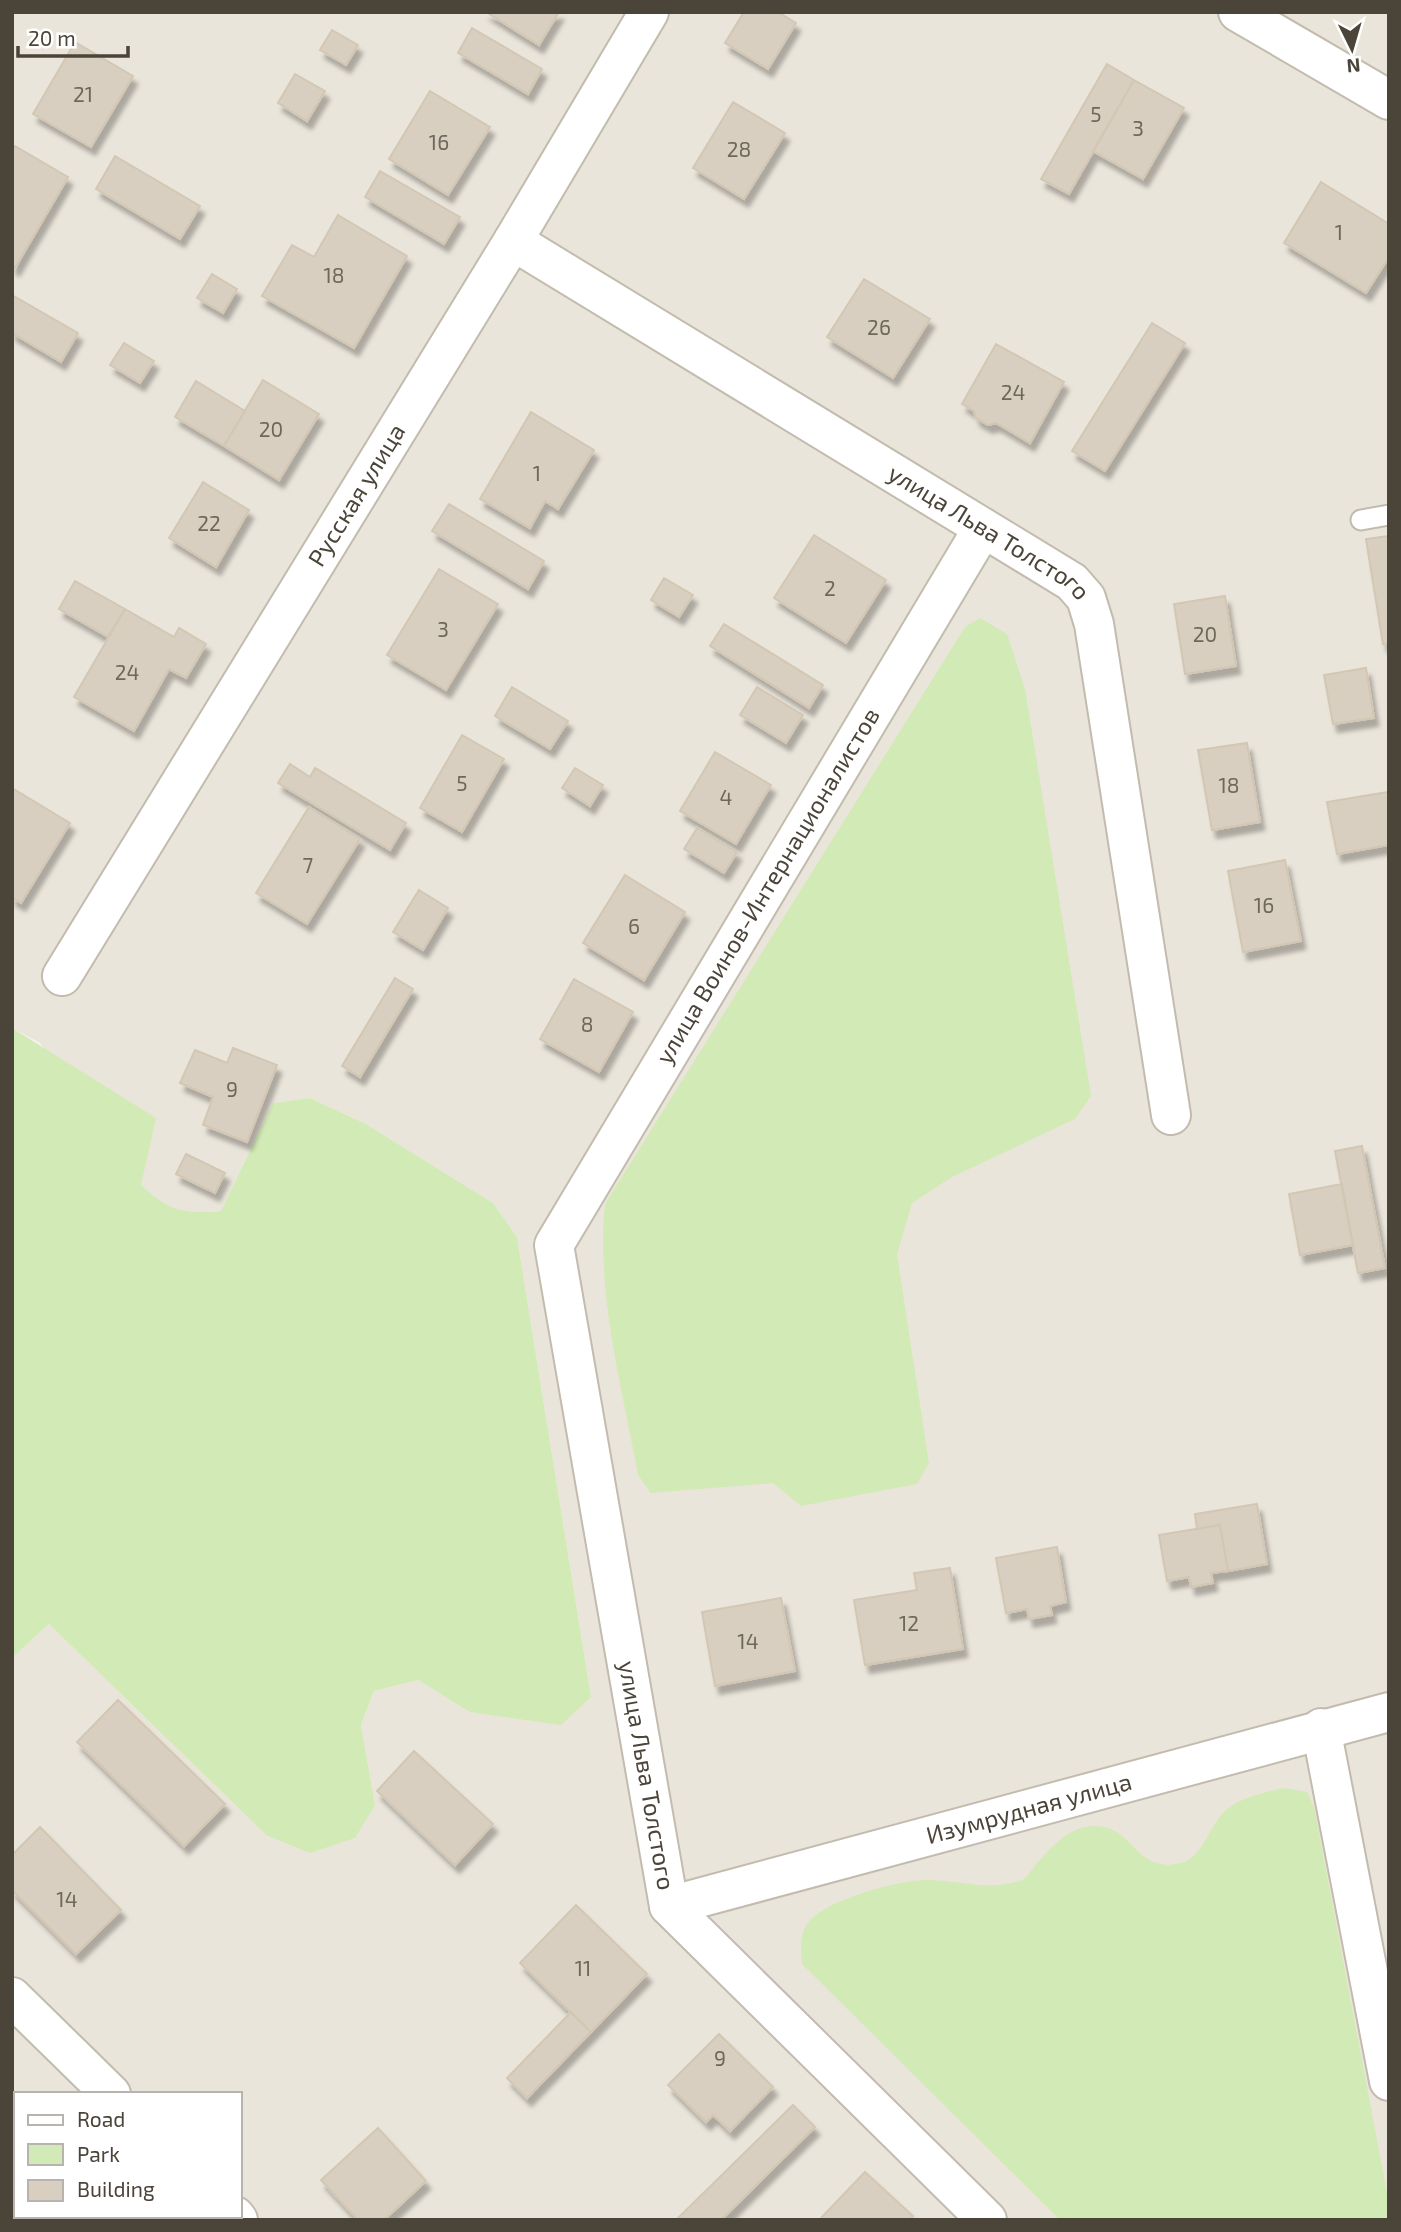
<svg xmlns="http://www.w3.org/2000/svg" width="1401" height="2232" font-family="'Exo 2',sans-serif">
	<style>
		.residential { fill: #eae5da; fill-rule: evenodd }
		.green { fill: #d2eab5 }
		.building { fill: #d8cfc1; stroke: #d3c7b4; stroke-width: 2; filter: url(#shadow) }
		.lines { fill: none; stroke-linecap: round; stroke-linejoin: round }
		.lane-casing { stroke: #c2bbae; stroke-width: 23 }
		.street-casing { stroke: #c2bbae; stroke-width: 42 }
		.lane { stroke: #fff; stroke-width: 19 }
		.street { stroke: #fff; stroke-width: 38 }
		.labels { text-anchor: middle; stroke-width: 5; stroke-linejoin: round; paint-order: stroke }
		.number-label { font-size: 21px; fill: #6e675b }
		.street-label { font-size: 24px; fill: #4b4439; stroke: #fff }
	</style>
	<defs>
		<filter id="shadow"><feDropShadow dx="4.5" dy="8" stdDeviation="2" flood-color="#0004"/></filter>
	</defs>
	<rect width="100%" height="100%" fill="#f6f3ec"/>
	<!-- residential -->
	<path class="residential" d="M12,12H1389V2220H12V1658L49,1624L266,1835L375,1805L361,1725L374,1691L418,1680L471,1712L591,1697L517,1237L493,1203L366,1124L310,1098L273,1103L221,1211L188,1213L165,1206L141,1186L40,1043L12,1028ZM16,2094H240V2216H16Z"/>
	<!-- green -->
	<path class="green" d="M980,618L1007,634L1025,689L1091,1096L1075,1119L952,1177L912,1203L897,1255L929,1463L917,1484L801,1506L773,1483L651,1493L638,1475C622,1386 596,1295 605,1204L965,627Z
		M12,1028L156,1118L141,1185C170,1212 183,1214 221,1211L273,1103L310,1098L366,1124L493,1203L517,1237L591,1697L561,1725L470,1712L418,1680L374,1691L361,1725L375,1805L355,1838L310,1853L266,1835L49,1624L12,1658Z
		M1283,1788L1307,1792L1314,1807L1389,2203V2220H1060L802,1964C801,1951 799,1934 808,1923C825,1900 896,1881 925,1880C958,1880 987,1891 1020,1881C1026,1879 1030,1872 1034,1867C1052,1846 1073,1821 1104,1827C1133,1833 1138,1870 1176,1864C1203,1861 1208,1827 1225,1811C1240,1797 1264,1793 1283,1788Z"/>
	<!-- building -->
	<path class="building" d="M486,12H559L539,45Z
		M744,12H778L796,23L768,69L725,43Z
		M472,28L542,69L528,94L458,53Z
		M332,30L358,45L346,65L320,50Z
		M75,42L133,76L91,147L33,114Z
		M1107,64L1134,80L1069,194L1041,179Z
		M295,74L325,91L307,121L278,103Z
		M1134,80L1184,108L1143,179L1093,151Z
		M430,91L490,127L448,195L389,159Z
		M733,102L785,133L744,199L693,168Z
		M15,146L68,177L15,268L12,266V151Z
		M115,156L200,206L180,239L96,189Z
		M380,171L460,217L444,244L365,197Z
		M1321,182L1389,224V257L1366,293L1284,243Z
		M338,215L407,256L354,348L262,296L292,245L314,257Z
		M212,274L237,289L223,313L197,298Z
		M864,279L930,319L893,378L827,337Z
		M12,295L78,333L61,362L12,333Z
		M1152,323L1185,343L1105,471L1072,451Z
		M124,343L154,361L140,383L110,365Z
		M996,344L1064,382L1030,443L996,423L988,425L976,418L974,411L962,404Z
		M263,380L319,414L279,480L224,446Z
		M196,381L245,411L224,446L175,417Z
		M531,412L594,450L558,509L545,501L530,528L480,499Z
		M203,482L249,510L216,567L169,538Z
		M449,504L544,561L528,589L432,531Z
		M814,535L886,580L846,643L774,598Z
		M1389,536V643L1383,644L1366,539Z
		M439,569L498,604L446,690L387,655Z
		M664,578L693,595L679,617L651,600Z
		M75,581L125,609L108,637L59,609Z
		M1225,596L1236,666L1185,674L1174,604Z
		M125,609L174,637L179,628L206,644L186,678L169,669L134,731L74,697Z
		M724,624L823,685L809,708L710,646Z
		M1366,668L1374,718L1333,724L1324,675Z
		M512,687L568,721L550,749L495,716Z
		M757,687L803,715L786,743L740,715Z
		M462,735L504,759L462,832L420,808Z
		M1247,743L1260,822L1212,830L1198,750Z
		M715,752L771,785L736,844L680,811Z
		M290,764L310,777L315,768L406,823L390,850L278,783Z
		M575,768L603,785L590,806L562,788Z
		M12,788L70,823L21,903L12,898Z
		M1388,792L1389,845L1337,854L1327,802Z
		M309,807L360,839L307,924L256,893Z
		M697,828L737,852L724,873L684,849Z
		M1285,860L1301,941L1243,952L1228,871Z
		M625,875L685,912L644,980L583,943Z
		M419,890L448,908L423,950L393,932Z
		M395,978L413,989L360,1077L342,1066Z
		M574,979L633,1012L599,1072L540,1039Z
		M233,1048L277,1065L247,1142L203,1125L213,1097L180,1083L195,1050L227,1063Z
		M1362,1146L1385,1268L1358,1273L1335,1151Z
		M186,1154L225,1173L215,1193L176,1174Z
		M1342,1184L1353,1245L1300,1255L1289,1194Z
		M1257,1504L1267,1564L1228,1571L1220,1525L1197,1529L1195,1514Z
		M1220,1525L1228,1571L1211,1573L1213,1583L1191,1587L1189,1577L1167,1581L1159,1535Z
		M1057,1547L1066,1602L1050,1606L1052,1615L1029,1619L1027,1609L1006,1613L996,1558Z
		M950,1568L963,1649L865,1665L854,1600L917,1590L914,1573Z
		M781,1598L795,1671L715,1686L702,1612Z
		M118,1700L225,1804L184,1846L77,1742Z
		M414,1751L493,1824L455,1865L377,1791Z
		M40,1827L121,1910L76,1954L12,1890V1855Z
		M576,1905L647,1974L591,2032L520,1963Z
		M571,2012L591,2032L527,2098L507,2078Z
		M719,2034L773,2087L730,2131L713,2115L706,2122L668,2085Z
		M793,2105L815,2127L721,2220H676Z
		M378,2128L426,2181L384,2220H358L321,2180Z
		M865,2172L913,2216L910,2220H819Z
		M16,2205V2216H66L70,2220H12V2209Z"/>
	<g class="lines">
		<!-- lane casing -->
		<g class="lane-casing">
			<path id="lane" d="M1361,520L1389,515"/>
		</g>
		<!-- street casing -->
		<g class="street-casing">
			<g id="street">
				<path d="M1238,12L1389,100"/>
				<path id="s1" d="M513,241L1072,582L1086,598L1094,624L1171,1115"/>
				<path id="s2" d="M983,528L554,1245L669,1906L987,2220"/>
				<path id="s3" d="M62,976L513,241L649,12"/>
				<path d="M1321,1728L1389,2081"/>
				<path id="s4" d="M669,1906L1389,1712"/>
				<path d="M12,1997L111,2094"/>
				<path d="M235,2216L238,2220"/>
			</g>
		</g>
		<!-- lane -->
		<use href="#lane" class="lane"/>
		<!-- street -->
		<use href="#street" class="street"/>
	</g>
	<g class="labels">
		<!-- number labels -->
		<g class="number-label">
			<text x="83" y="102">21</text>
			<text x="1096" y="122">5</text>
			<text x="1138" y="136">3</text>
			<text x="439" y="150">16</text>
			<text x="739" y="157">28</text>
			<text x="1339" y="240">1</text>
			<text x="334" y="283">18</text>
			<text x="879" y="335">26</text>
			<text x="1013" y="400">24</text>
			<text x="271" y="437">20</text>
			<text x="537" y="481">1</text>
			<text x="209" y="531">22</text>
			<text x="830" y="596">2</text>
			<text x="443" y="637">3</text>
			<text x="1205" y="642">20</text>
			<text x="127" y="680">24</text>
			<text x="462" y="791">5</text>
			<text x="1229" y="793">18</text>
			<text x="726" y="805">4</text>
			<text x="308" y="873">7</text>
			<text x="1264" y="913">16</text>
			<text x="634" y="934">6</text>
			<text x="587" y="1032">8</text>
			<text x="232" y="1097">9</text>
			<text x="909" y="1631">12</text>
			<text x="748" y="1649">14</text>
			<text x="67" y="1907">14</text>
			<text x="583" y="1976">11</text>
			<text x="720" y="2066">9</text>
		</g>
		<!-- street labels -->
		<g class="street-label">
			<text dy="8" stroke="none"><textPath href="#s3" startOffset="564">Русская улица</textPath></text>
			<text dy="8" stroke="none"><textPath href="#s1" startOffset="558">улица Льва Толстого</textPath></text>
			<text transform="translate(768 886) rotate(-59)" y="8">улица Воинов-Интернационалистов</text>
			<text dy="8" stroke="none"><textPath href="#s2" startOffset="1374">улица Льва Толстого</textPath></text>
			<text dy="8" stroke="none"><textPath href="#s4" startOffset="373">Изумрудная улица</textPath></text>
		</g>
	</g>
	<!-- border -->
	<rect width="1401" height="2232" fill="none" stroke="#4b4439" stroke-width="28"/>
	<!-- legend -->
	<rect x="14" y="2092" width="228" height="126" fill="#ffffff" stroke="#b7b4b0" stroke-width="2"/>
	<rect x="28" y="2115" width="35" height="10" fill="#ffffff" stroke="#b7b4b0" stroke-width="2"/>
	<text x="77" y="2127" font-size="21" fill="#4b4439">Road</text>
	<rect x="28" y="2144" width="35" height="21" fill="#d2eab5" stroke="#b7b4b0" stroke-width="2"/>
	<text x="77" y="2162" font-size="21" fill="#4b4439">Park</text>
	<rect x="28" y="2180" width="35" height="21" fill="#d8cfc1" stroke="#b7b4b0" stroke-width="2"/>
	<text x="77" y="2197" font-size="21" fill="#4b4439">Building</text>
	<!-- north arrow -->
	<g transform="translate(1352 49) rotate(175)" stroke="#ffffff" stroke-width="5" paint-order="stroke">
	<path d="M0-5L12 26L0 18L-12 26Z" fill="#4b4439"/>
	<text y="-10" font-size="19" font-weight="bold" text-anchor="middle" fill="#4b4439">N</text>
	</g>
	<!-- scale -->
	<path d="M18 46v10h110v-10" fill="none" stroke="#4b4439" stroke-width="3.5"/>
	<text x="28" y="46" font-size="21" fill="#4b4439" stroke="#ffffff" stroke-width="5" paint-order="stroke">20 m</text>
</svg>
